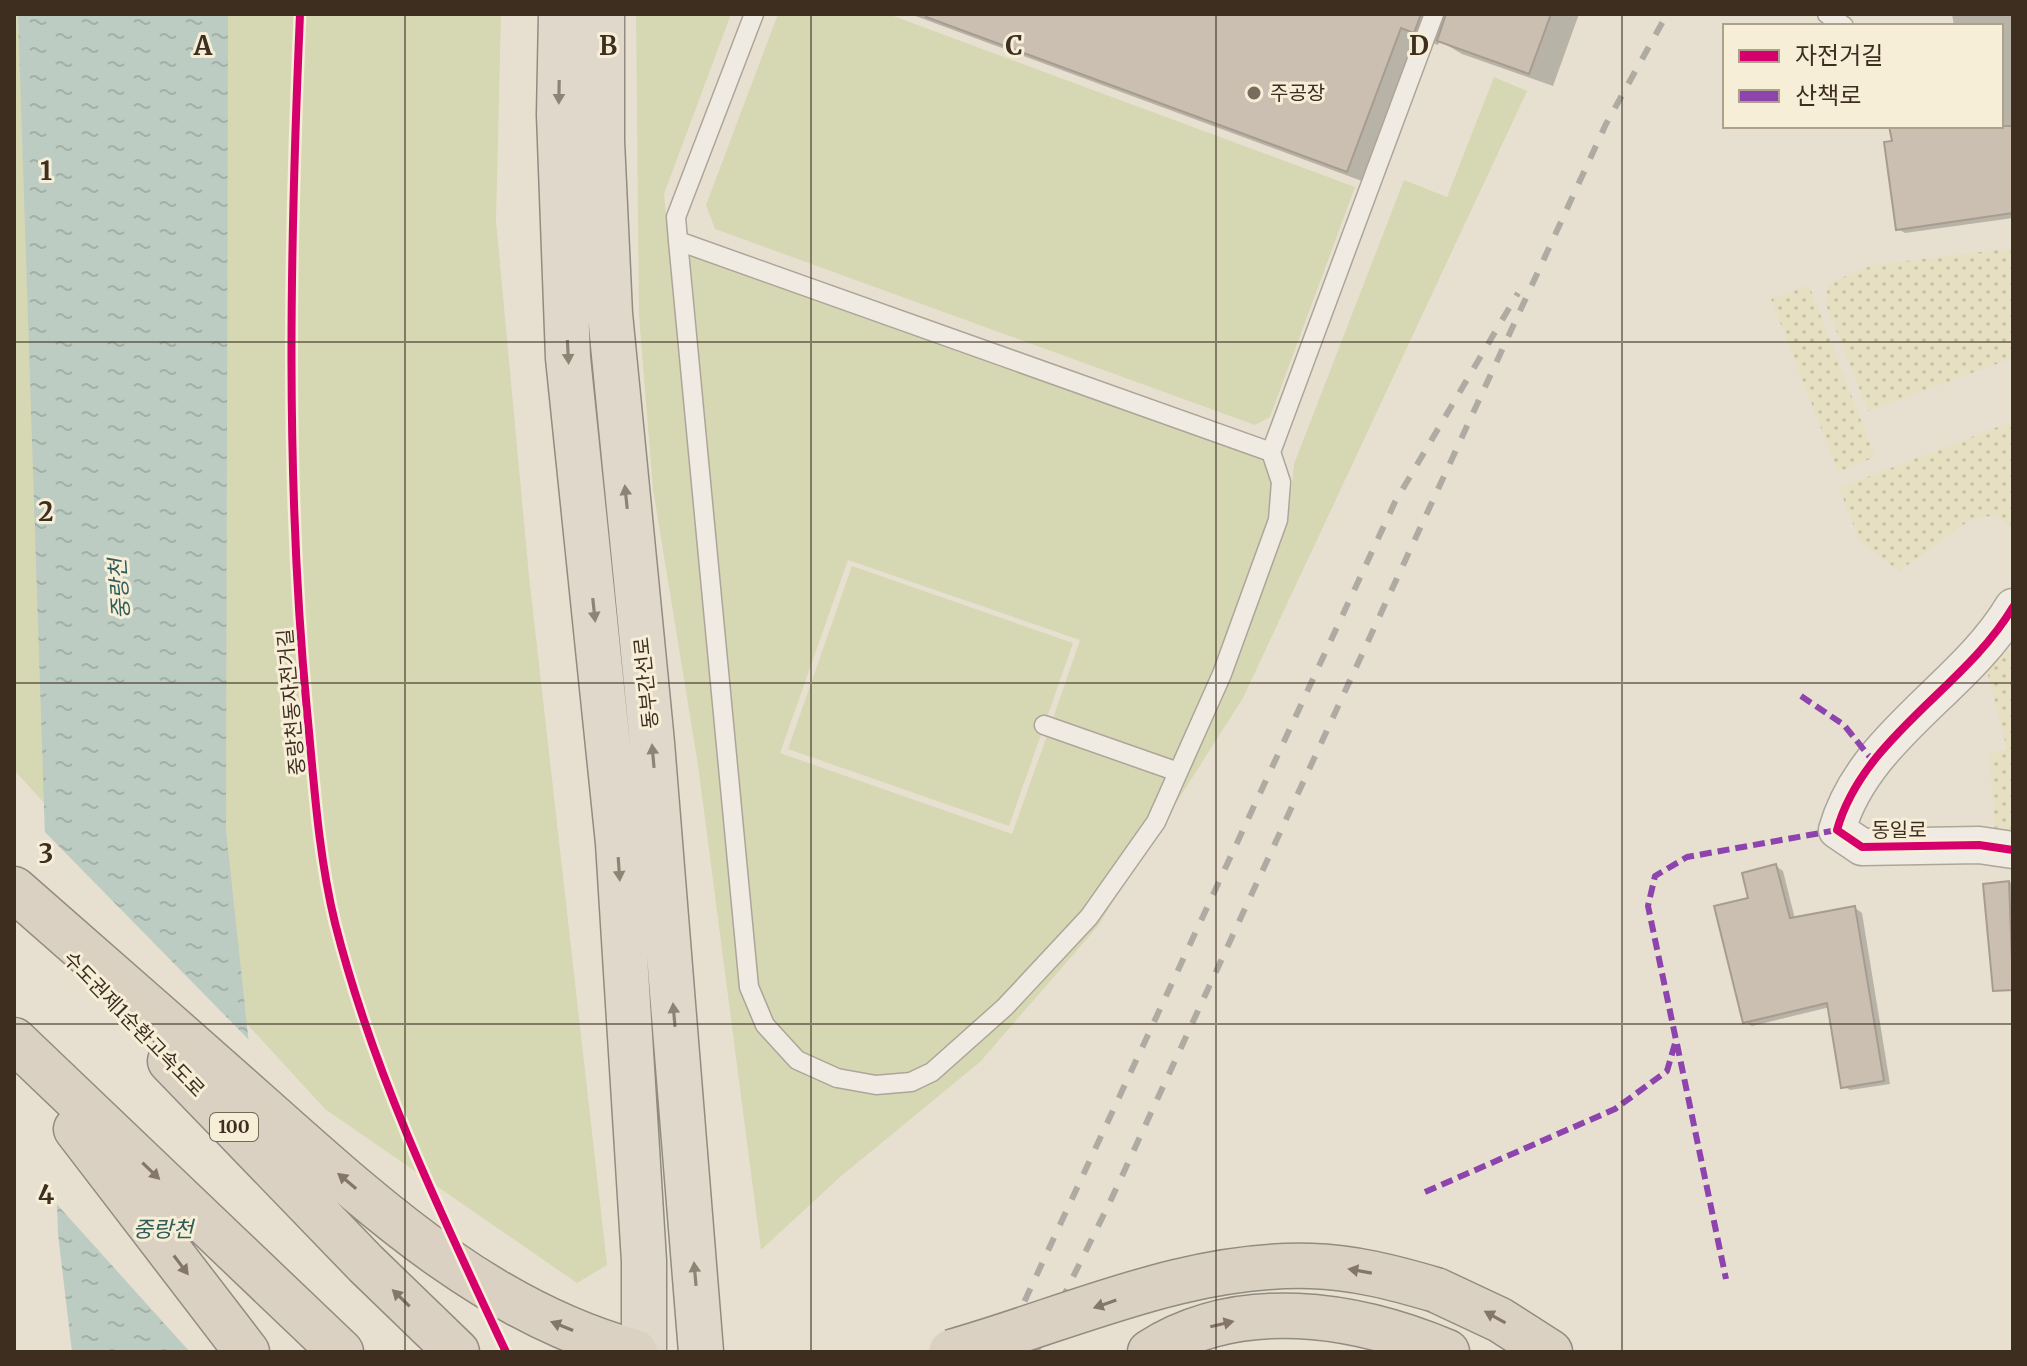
<svg xmlns="http://www.w3.org/2000/svg" width="2027" height="1366" font-family="Merriweather,'Noto Sans KR',serif">
	<style>
		.farmland { fill: url(#farmland-dots) }
		.green { fill: #d6d7b3 }
		.water { fill: url(#water-ripples) }
		.pier { fill: #e7e0d1 }
		.shadow { fill: #0003 }
		.building { fill: #cbbfb2; stroke: #a89c90; stroke-width: 2 }
		.lines { fill: none; stroke-linecap: round; stroke-linejoin: round }
		.service-casing { stroke: #ada599; stroke-width: 21 }
		.minor-casing { stroke: #ada599; stroke-width: 39 }
		.trunk-casing { stroke: #928b80; stroke-width: 47 }
		.motorway-casing { stroke: #928b80; stroke-width: 47 }
		.service { stroke: #efebe3; stroke-width: 18 }
		.minor { stroke: #efebe3; stroke-width: 36 }
		.trunk { stroke: #e0d9cb; stroke-width: 44 }
		.motorway { stroke: #dad1c2; stroke-width: 44 }
		.rail { stroke: #afaaa2; stroke-width: 6; stroke-dasharray: 14 14; stroke-linecap: butt }
		.motorway-bridge-casing { stroke: #928b80; stroke-width: 47; stroke-linecap: butt }
		.motorway-bridge { stroke: #dad1c2; stroke-width: 44 }
		.quiet { stroke: #8e44ad; stroke-width: 6; stroke-dasharray: 12 6; stroke-linecap: butt }
		.cycleway-casing { stroke: #f7eed8; stroke-width: 13 }
		.cycleway { stroke: #d6006c; stroke-width: 8 }
		.oneway { fill: #8e8476 }
		.oneway2 { fill: #847769 }
		.grid { fill: none; stroke: #3d2e20; stroke-width: 2; stroke-opacity: 0.55 }
		.poi-dot { fill: #786c5e; stroke: #f7eed8; stroke-width: 3 }
		.labels { text-anchor: middle; stroke-width: 6; stroke-linejoin: round; paint-order: stroke }
		.shield { fill: #f7eed8; stroke: #756857; stroke-width: 2 }
		.shield-label { font-size: 18px; font-weight: bold; fill: #3d2e20 }
		.poi-label { font-size: 20px; fill: #3d2e20; stroke: #f7eed8; text-anchor: start }
		.street-label { font-size: 20px; fill: #3d2e20; stroke: #f7eed8 }
		.water-label { font-size: 22px; font-style: italic; fill: #2f5d5a; stroke: #f7eed8 }
		.grid-label { font-size: 26px; text-anchor: middle; font-weight: bold; fill: #3d2e20; stroke: #f7eed8; stroke-width: 6; stroke-linejoin: round; paint-order: stroke }
	</style>
	<defs>
		<pattern id="farmland-dots" width="8" height="8" patternUnits="userSpaceOnUse" patternTransform="scale(2)"><rect width="8" height="8" fill="#e6dfc2"/><path d="M2 2h.1M6 6h.1" fill="none" stroke="#c6c0a6" stroke-width="1.8" stroke-linecap="round"/></pattern>
		<pattern id="water-ripples" width="26" height="14" patternUnits="userSpaceOnUse" patternTransform="scale(2)"><rect width="26" height="14" fill="#bcccc2"/><path d="M2 4q2-2 4 0t4 0M15 11q2-2 4 0t4 0" fill="none" stroke="#a2b0a6"/></pattern>
	</defs>
	<rect width="100%" height="100%" fill="#e7e0d1"/>
	<!-- farmland -->
	<path class="farmland" d="M2013,248V358L1868,411L1825,302L1829,283L1873,265Z
		M1809,285L1875,457L1838,472L1771,299Z
		M2013,421V529L1995,515L1970,520L1899,571L1860,542L1839,488Z
		M2007,649L2013,655V833L1994,830L1990,754L2007,749L1987,671Z"/>
	<!-- green -->
	<path class="green" d="M14,14H501L496,221L529,576L607,1265L577,1283L325,1109L14,770Z
		M636,14H731L664,194L736,935L761,1028L835,1083L934,1077L1158,829L1098,926L980,1062L840,1177L761,1250L698,765L653,489L639,316Z
		M778,14H888L1355,187L1270,417L1255,425L715,229L706,205Z
		M1494,77L1527,91L1243,698L1162,825L1229,678L1288,523L1294,464L1404,180L1447,197Z
		M690,255L1267,457L1275,483L1271,518L1215,669L1174,763L1052,721L1080,640L848,560L780,753L1012,834L1048,733L1169,776C1125,877 1047,964 964,1036C948,1049 932,1068 911,1076C898,1081 878,1078 863,1076C802,1067 779,1040 756,985Z
		M852,566L1073,643L1009,826L788,749Z"/>
	<!-- water -->
	<path class="water" d="M18,14H228L226,830L282,1352H72L58,1234Z"/>
	<!-- pier -->
	<path class="pier" d="M41,828L253,1044L286,1352H190L53,1200Z"/>
	<!-- shadow -->
	<path class="shadow" d="M910,14H1579L1553,86L1462,54L1440,41L1438,45L1424,40L1370,184Z
		M1952,14H2013V218L1905,233L1898,229L1891,126H2001V26H1954Z
		M1776,866L1783,871L1795,919L1855,908L1862,913L1890,1084L1850,1090L1843,1086L1830,1007L1752,1026L1745,1022L1751,899Z
		M2013,882V971L2000,972L1985,886Z"/>
	<!-- building -->
	<path class="building" d="M927,14H1421L1414,33L1401,28L1347,172L926,17Z
		M1446,14H1551L1529,74L1437,41Z
		M1889,126H2013V213L1896,230L1884,142L1892,141Z
		M1776,864L1790,918L1855,906L1884,1081L1841,1088L1827,1003L1743,1023L1714,906L1748,898L1742,873Z
		M2009,881L2013,990L1993,991L1983,884Z"/>
	<g class="lines">
		<!-- service casing -->
		<g class="service-casing">
			<path id="service" d="M754,14L676,217L678,241L1271,452L1434,14
				M1827,14L1844,26
				M678,241L749,987L765,1025L797,1060L837,1078L876,1085L911,1082L932,1072L1005,1007L1089,917L1156,822L1222,674L1278,520L1281,482L1271,452
				M1044,725L1178,772"/>
		</g>
		<!-- minor casing -->
		<g class="minor-casing">
			<path id="minor" d="M2013,607C1965,688 1863,737 1837,830L1862,847L1979,845L2013,850"/>
		</g>
		<!-- trunk casing -->
		<g class="trunk-casing">
			<path id="trunk" d="M561,14L559,115L568,358L618,843L644,1261V1352
				M602,14V141L610,314L652,743L701,1352"/>
		</g>
		<!-- motorway casing -->
		<g class="motorway-casing">
			<path id="motorway" d="M14,889C94,959 175,1030 255,1101C369,1202 484,1311 635,1352
				M14,1040L341,1352
				M170,1061L366,1264L457,1352
				M76,1129L247,1352
				M1436,1290L1500,1320L1550,1352
				M1150,1352C1240,1295 1355,1313 1447,1352"/>
		</g>
		<!-- service -->
		<use href="#service" class="service"/>
		<!-- minor -->
		<use href="#minor" class="minor"/>
		<!-- trunk -->
		<use href="#trunk" class="trunk"/>
		<!-- motorway -->
		<use href="#motorway" class="motorway"/>
		<!-- rail -->
		<path class="rail" d="M1001,1352L1395,502L1518,293
			M1036,1352L1110,1202L1606,124L1667,14"/>
		<!-- motorway-bridge casing -->
		<g class="motorway-bridge-casing">
			<path id="motorway-bridge" d="M951,1352C1068,1319 1186,1262 1311,1266C1354,1267 1395,1278 1436,1290"/>
		</g>
		<!-- motorway-bridge -->
		<use href="#motorway-bridge" class="motorway-bridge"/>
		<!-- quiet -->
		<path class="quiet" d="M1801,696L1844,725L1873,761
			M1677,1044L1726,1279
			M1425,1192L1615,1109L1667,1071L1676,1040L1648,906L1655,876L1687,857L1837,830"/>
		<!-- cycleway casing -->
		<g class="cycleway-casing">
			<path id="cycleway" d="M300,14C290,246 285,479 307,711C314,782 318,853 335,923C373,1073 440,1212 506,1352
				M2013,607C1965,688 1863,737 1837,830L1862,847L1979,845L2013,850"/>
		</g>
		<!-- cycleway -->
		<use href="#cycleway" class="cycleway"/>
	</g>
	<!-- one-way arrows -->
	<defs><path id="oneway-solid" d="M-6-.8H1V-3.2L6.5 0L1 3.2V.8H-6Z" transform="scale(2)"/></defs>
	<g class="oneway">
		<use href="#oneway-solid" transform="translate(559 92) rotate(91)"/>
		<use href="#oneway-solid" transform="translate(568 352) rotate(87)"/>
		<use href="#oneway-solid" transform="translate(626 497) rotate(-96)"/>
		<use href="#oneway-solid" transform="translate(594 610) rotate(84)"/>
		<use href="#oneway-solid" transform="translate(653 756) rotate(-95)"/>
		<use href="#oneway-solid" transform="translate(619 869) rotate(86)"/>
		<use href="#oneway-solid" transform="translate(674 1015) rotate(-95)"/>
		<use href="#oneway-solid" transform="translate(695 1274) rotate(-95)"/>
	</g>
	<g class="oneway2">
		<use href="#oneway-solid" transform="translate(151 1171) rotate(44)"/>
		<use href="#oneway-solid" transform="translate(347 1181) rotate(-140)"/>
		<use href="#oneway-solid" transform="translate(181 1265) rotate(53)"/>
		<use href="#oneway-solid" transform="translate(1360 1271) rotate(-170)"/>
		<use href="#oneway-solid" transform="translate(401 1298) rotate(-136)"/>
		<use href="#oneway-solid" transform="translate(1105 1304) rotate(161)"/>
		<use href="#oneway-solid" transform="translate(1495 1317) rotate(-151)"/>
		<use href="#oneway-solid" transform="translate(1222 1324) rotate(-13)"/>
		<use href="#oneway-solid" transform="translate(562 1326) rotate(-158)"/>
	</g>
	<!-- grid -->
	<path class="grid" d="M405,14V1352M811,14V1352M1216,14V1352M1622,14V1352M14,342H2013M14,683H2013M14,1024H2013"/>
	<!-- markers -->
	<circle class="poi-dot" cx="1254" cy="93" r="8"/>
	<g class="labels">
		<!-- shield labels -->
		<rect class="shield" x="210" y="1113" width="48" height="28" rx="6"/>
		<g class="shield-label">
			<text x="234" y="1133">100</text>
		</g>
		<!-- poi labels -->
		<g class="poi-label">
			<text x="1270" y="100">주공장</text>
		</g>
		<!-- street labels -->
		<g class="street-label">
			<text transform="translate(646 683) rotate(-96)" y="7">동부간선로</text>
			<text transform="translate(291 702) rotate(-95)" y="7">중랑천동자전거길</text>
			<text x="1899" y="837">동일로</text>
			<text transform="translate(134 1024) rotate(46)" y="7">수도권제1순환고속도로</text>
		</g>
		<!-- water labels -->
		<g class="water-label">
			<text transform="translate(119 589) rotate(-94)" y="8">중랑천</text>
			<text x="163" y="1237">중랑천</text>
		</g>
	</g>
	<g class="grid-label">
		<text x="203" y="55">A</text>
		<text x="608" y="55">B</text>
		<text x="1014" y="55">C</text>
		<text x="1419" y="55">D</text>
		<text x="46" y="180">1</text>
		<text x="46" y="521">2</text>
		<text x="46" y="863">3</text>
		<text x="46" y="1204">4</text>
	</g>
	<!-- border -->
	<rect width="2027" height="1366" fill="none" stroke="#3d2e20" stroke-width="32"/>
	<!-- legend -->
	<rect x="1723" y="24" width="280" height="104" fill="#f7eed8" stroke="#ada18e" stroke-width="2"/>
	<rect x="1739" y="50" width="40" height="12" fill="#d6006c" stroke="#ada18e" stroke-width="2"/>
	<text x="1795" y="64" font-size="24" fill="#3d2e20">자전거길</text>
	<rect x="1739" y="90" width="40" height="12" fill="#8e44ad" stroke="#ada18e" stroke-width="2"/>
	<text x="1795" y="104" font-size="24" fill="#3d2e20">산책로</text>
</svg>
